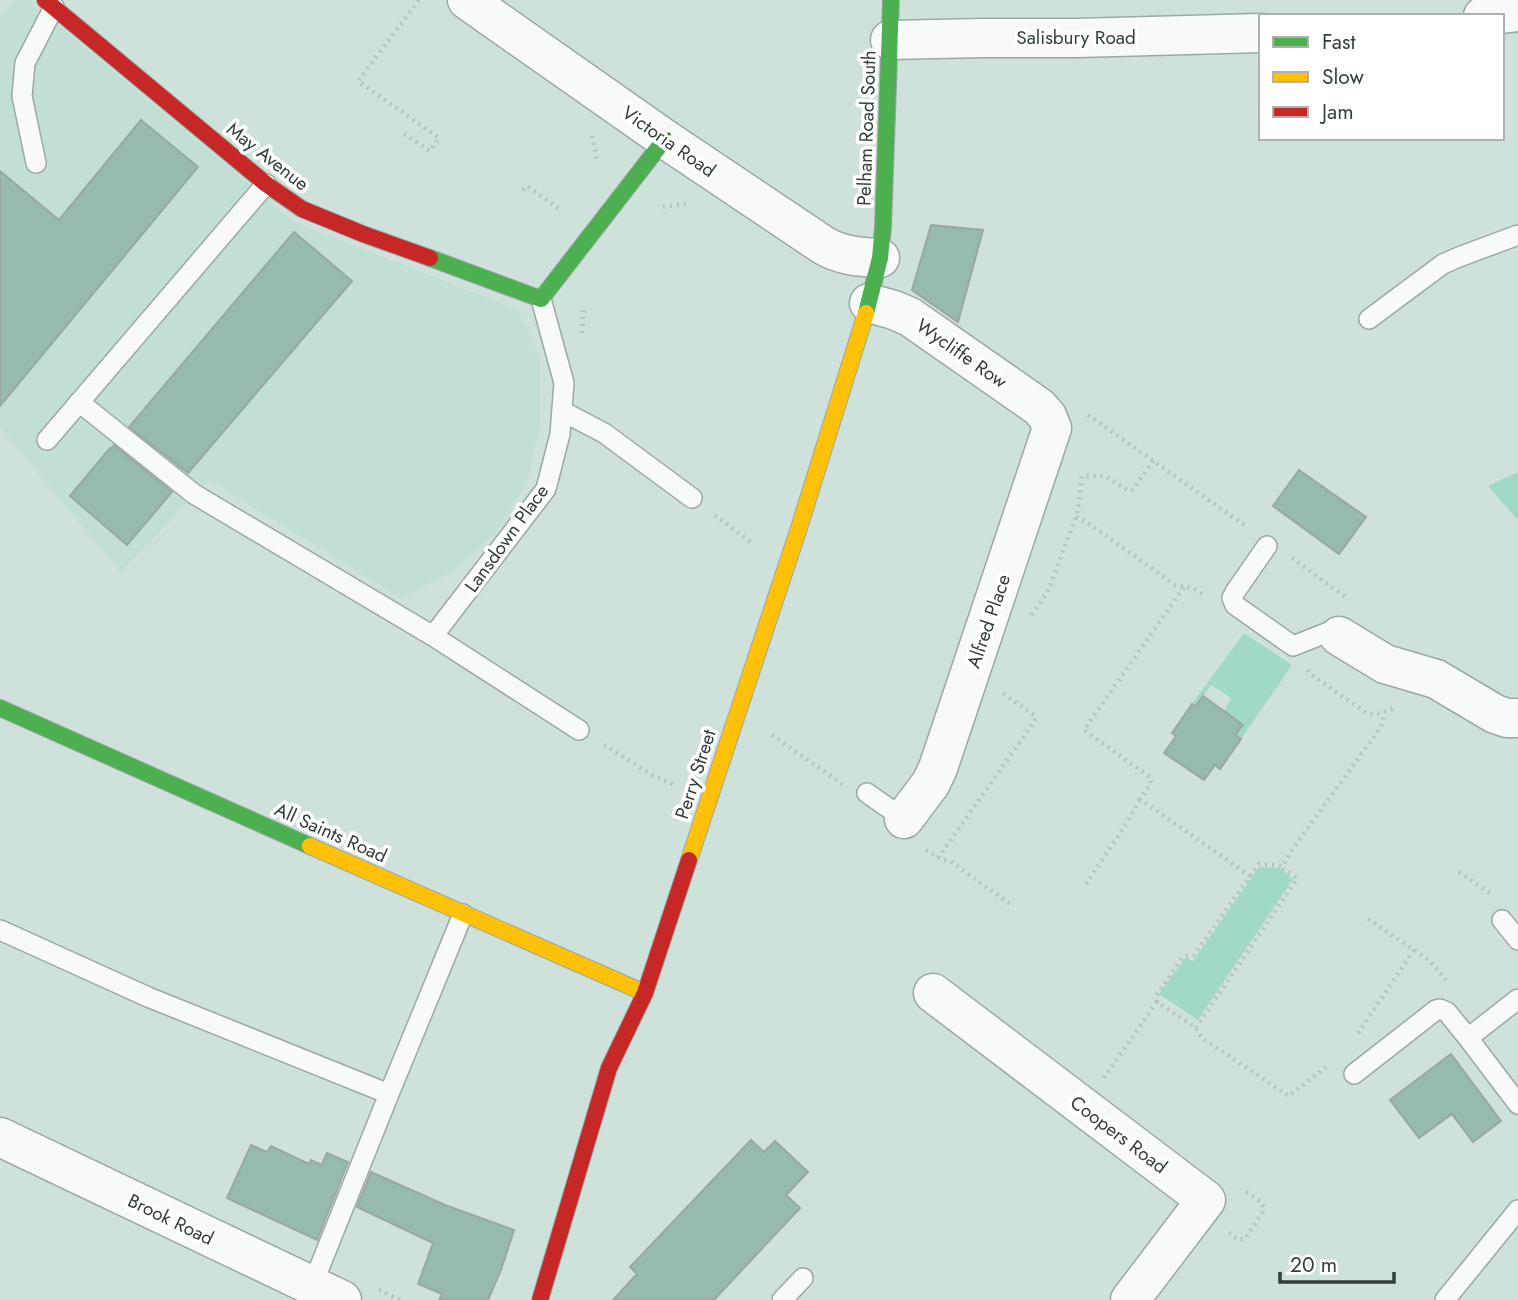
<svg xmlns="http://www.w3.org/2000/svg" width="1518" height="1300" font-family="Jost,sans-serif">
	<style>
		.built { fill: #c1dfd5 }
		.green { fill: #a1d9c8 }
		.building { fill: #96b9b0; stroke: #9aa8a3; stroke-width: 2 }
		.lines { fill: none; stroke-linecap: round; stroke-linejoin: round }
		.lane-casing { stroke: #9ba8a4; stroke-width: 22 }
		.street-casing { stroke: #9ba8a4; stroke-width: 41 }
		.fast-casing { stroke: #9ba8a4; stroke-width: 18 }
		.slow-casing { stroke: #9ba8a4; stroke-width: 18 }
		.jam-casing { stroke: #9ba8a4; stroke-width: 18 }
		.path { stroke: #b9c1be; stroke-width: 4.5; stroke-dasharray: 2 5; stroke-linecap: butt }
		.lane { stroke: #f8fafa; stroke-width: 19 }
		.street { stroke: #f8fafa; stroke-width: 38 }
		.fast { stroke: #4caf50; stroke-width: 16 }
		.slow { stroke: #ffc107; stroke-width: 16 }
		.jam { stroke: #c62828; stroke-width: 16 }
		.labels { text-anchor: middle; stroke-width: 7; stroke-linejoin: round; paint-order: stroke }
		.street-label { font-size: 19px; fill: #323f3a; stroke: #fff }
	</style>
	<rect width="100%" height="100%" fill="#cfe1db"/>
	<!-- built -->
	<path class="built" d="M16,0H28L294,222L518,310L540,359V425L527,482L496,532L455,570L401,598L209,480L121,572L0,427V18Z"/>
	<!-- green -->
	<path class="green" d="M1518,472V519H1517L1488,486Z
		M1244,633L1292,665L1241,739L1235,735L1243,724L1224,711L1231,698L1211,685L1196,706L1192,704Z
		M1259,867L1281,868L1293,879L1198,1020L1159,994L1186,957L1193,961Z"/>
	<!-- building -->
	<path class="building" d="M141,120L198,167L0,406V171L59,220Z
		M931,225L983,230L958,322L912,290Z
		M294,232L352,281L188,473L129,427Z
		M114,445L172,492L127,545L70,496L110,448L111,449Z
		M1299,470L1366,517L1339,554L1273,506Z
		M1203,696L1243,725L1235,735L1241,739L1220,769L1215,765L1204,780L1164,753L1176,736L1172,733L1192,704L1196,706Z
		M1451,1054L1501,1121L1473,1142L1452,1114L1419,1138L1390,1100Z
		M751,1140L764,1152L775,1141L808,1172L786,1195L800,1208L714,1300H613L637,1274L630,1267Z
		M251,1145L267,1152L271,1146L309,1164L311,1160L322,1165L327,1153L348,1162L317,1240L227,1198Z
		M371,1172L445,1205L514,1230L501,1270L488,1300H439L442,1294L418,1284L433,1243L357,1207Z"/>
	<g class="lines">
		<!-- lane casing -->
		<g class="lane-casing">
			<path id="lane" d="M36,163L22,96L25,63L54,7
				M541,299L564,383L560,434L546,489L433,636L579,730
				M1369,319L1443,264L1459,257L1518,235
				M79,402L194,494L433,636
				M562,411L604,433L692,498
				M47,440L266,184
				M1267,546L1235,592L1232,598L1235,605L1293,646L1331,631L1339,636
				M867,793L904,819
				M1502,920L1518,940
				M0,930L148,997L389,1094
				M1468,1038L1518,1104
				M1354,1074L1436,1010L1440,1009L1447,1012L1468,1038L1518,999
				M312,1286L389,1094L463,914
				M782,1300L803,1278
				M1445,1300L1518,1210"/>
		</g>
		<!-- street casing -->
		<g class="street-casing">
			<path id="street" d="M467,0L665,139L823,245C841,256 859,257 880,258
				M1483,16L1518,12
				M890,40L982,38H1077L1261,33
				M869,303L894,310L910,317L1039,407L1047,416L1052,428L938,768L931,783L904,819
				M1339,636L1385,664L1436,679L1495,714L1507,718H1518
				M933,993L1206,1200L1130,1300
				M0,1137L342,1300"/>
		</g>
		<!-- fast casing -->
		<g class="fast-casing">
			<path id="fast" d="M430,258L541,299L665,139
				M866,313L880,258L883,227L891,0
				M0,708L310,846"/>
		</g>
		<!-- slow casing -->
		<g class="slow-casing">
			<path id="slow" d="M310,846L645,993
				M689,860L799,528L866,313"/>
		</g>
		<!-- jam casing -->
		<g class="jam-casing">
			<path id="jam" d="M45,0L266,184L302,209L363,234L430,258
				M540,1300L609,1068L645,993L689,860"/>
		</g>
		<!-- path -->
		<path class="path" d="M404,134L430,151L439,138L358,81L419,0
			M592,136L596,153L597,162
			M523,190L527,186L561,210
			M663,207L689,203
			M582,333L583,310
			M1088,415L1247,527
			M715,515L753,544
			M1076,517L1085,521L1175,585L1193,588L1205,596
			M1292,558L1347,598
			M1032,615L1048,591L1076,517L1079,503L1082,476H1105L1129,491L1132,490L1154,460
			M1308,670L1310,674L1367,713C1377,716 1386,711 1395,708
			M772,735L842,784
			M604,745L652,775L675,785
			M926,850L940,859L950,861L1010,904
			M938,858L1036,719L1035,716L1003,693
			M1459,872L1492,895
			M1250,876L1259,864L1283,866L1294,847L1381,727L1385,712
			M1086,884L1123,829L1140,799
			M1368,919L1429,960L1446,980
			M1157,1002V995L1182,958L1185,956L1194,955L1250,876L1140,799L1151,783L1150,777L1084,730L1184,587
			M1196,1028L1296,880L1297,878L1284,869L1283,866
			M1358,1033L1414,950
			M1104,1078L1157,1002L1196,1028L1202,1038L1289,1096L1326,1067
			M1229,1233L1239,1240L1245,1239L1264,1210C1263,1201 1252,1196 1244,1191
			M379,1290L400,1300"/>
		<!-- lane -->
		<use href="#lane" class="lane"/>
		<!-- street -->
		<use href="#street" class="street"/>
		<!-- fast -->
		<use href="#fast" class="fast"/>
		<!-- slow -->
		<use href="#slow" class="slow"/>
		<!-- jam -->
		<use href="#jam" class="jam"/>
	</g>
	<g class="labels">
		<!-- street labels -->
		<g class="street-label">
			<text x="1076" y="44">Salisbury Road</text>
			<text transform="translate(866 128) rotate(-88)" y="7">Pelham Road South</text>
			<text transform="translate(669 141) rotate(35)" y="7">Victoria Road</text>
			<text transform="translate(268 156) rotate(38)" y="7">May Avenue</text>
			<text transform="translate(962 353) rotate(35)" y="7">Wycliffe Row</text>
			<text transform="translate(506 538) rotate(-54)" y="7">Lansdown Place</text>
			<text transform="translate(988 621) rotate(-71)" y="7">Alfred Place</text>
			<text transform="translate(695 774) rotate(-72)" y="7">Perry Street</text>
			<text transform="translate(331 832) rotate(24)" y="7">All Saints Road</text>
			<text transform="translate(1119 1134) rotate(37)" y="7">Coopers Road</text>
			<text transform="translate(171 1219) rotate(26)" y="7">Brook Road</text>
		</g>
	</g>
	<!-- legend -->
	<rect x="1259" y="14" width="245" height="126" fill="#ffffff" stroke="#adb2b0" stroke-width="2"/>
	<rect x="1273" y="37" width="35" height="10" fill="#4caf50" stroke="#adb2b0" stroke-width="2"/>
	<text x="1322" y="49" font-size="21" fill="#323f3a">Fast</text>
	<rect x="1273" y="72" width="35" height="10" fill="#ffc107" stroke="#adb2b0" stroke-width="2"/>
	<text x="1322" y="84" font-size="21" fill="#323f3a">Slow</text>
	<rect x="1273" y="107" width="35" height="10" fill="#c62828" stroke="#adb2b0" stroke-width="2"/>
	<text x="1322" y="119" font-size="21" fill="#323f3a">Jam</text>
	<!-- scale -->
	<path d="M1280 1272v10h114v-10" fill="none" stroke="#323f3a" stroke-width="3.5"/>
	<text x="1290" y="1272" font-size="21" fill="#323f3a" stroke="#ffffff" stroke-width="5" paint-order="stroke">20 m</text>
</svg>
